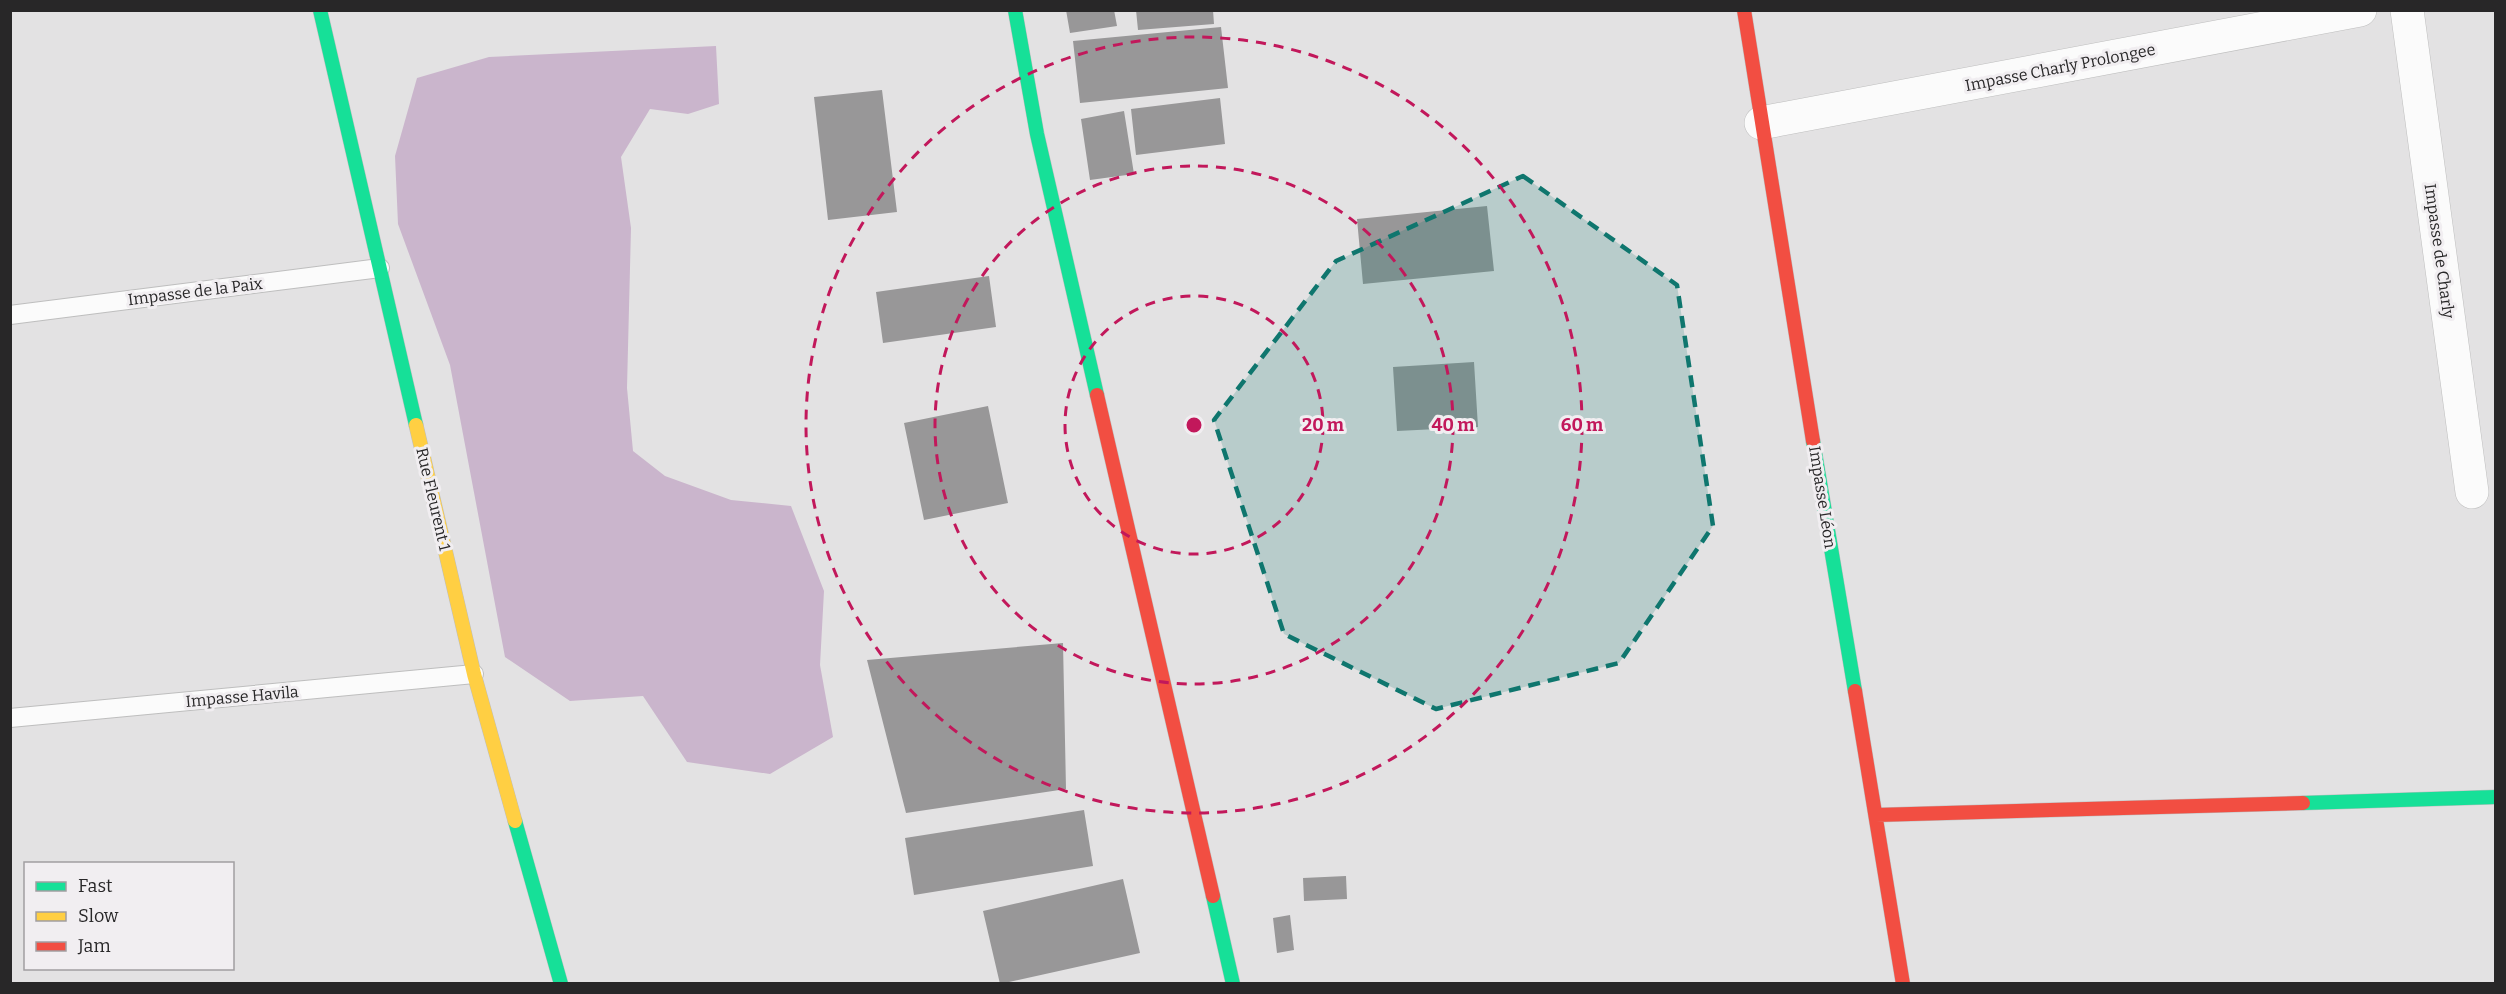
<svg xmlns="http://www.w3.org/2000/svg" width="2506" height="994" font-family="Bitter,serif">
	<style>
		.forest { fill: #cab5cc }
		.building { fill: #989798 }
		.lines { fill: none; stroke-linecap: round; stroke-linejoin: round }
		.lane-casing { stroke: #bebebe; stroke-width: 20 }
		.street-casing { stroke: #bebebe; stroke-width: 34 }
		.fast-casing { stroke: #bebebe; stroke-width: 15 }
		.slow-casing { stroke: #bebebe; stroke-width: 15 }
		.jam-casing { stroke: #bebebe; stroke-width: 15 }
		.lane { stroke: #fbfbfb; stroke-width: 18 }
		.street { stroke: #fbfbfb; stroke-width: 33 }
		.fast { stroke: #16e098; stroke-width: 14 }
		.slow { stroke: #ffcf43; stroke-width: 14 }
		.jam { stroke: #f24e42; stroke-width: 14 }
		.marked { fill: #0f766e; fill-opacity: 0.2; stroke: #0f766e; stroke-width: 4.5; stroke-dasharray: 12 8; stroke-linejoin: round }
		.ring { fill: none; stroke: #c2185b; stroke-width: 3; stroke-dasharray: 10 8 }
		.labels { text-anchor: middle; stroke-width: 6; stroke-linejoin: round; paint-order: stroke }
		.street-label { font-size: 16px; fill: #282728; stroke: #f1eef1 }
		.centre { fill: #c2185b; stroke: #f1eef1; stroke-width: 3 }
		.ring-label { font-size: 18px; text-anchor: middle; font-weight: bold; fill: #c2185b; stroke: #f1eef1; stroke-width: 6; stroke-linejoin: round; paint-order: stroke }
	</style>
	<rect width="100%" height="100%" fill="#e3e2e3"/>
	<!-- forest -->
	<path class="forest" d="M716,46L719,104L688,114L650,109L621,157L631,228L627,388L633,451L665,476L731,500L791,506L824,591L820,665L833,737L770,774L687,762L643,696L570,701L505,657L450,365L398,224L395,156L417,78L489,57Z"/>
	<!-- building -->
	<path class="building" d="M1066,10H1114L1117,26L1070,33Z
		M1136,10H1213L1214,24L1138,30Z
		M1221,27L1228,88L1080,103L1073,41Z
		M882,90L897,212L828,220L814,97Z
		M1220,98L1225,144L1136,155L1131,109Z
		M1124,111L1134,174L1090,180L1081,119Z
		M1487,206L1494,271L1363,284L1357,219Z
		M989,276L996,327L883,343L876,292Z
		M1474,362L1478,427L1397,431L1393,367Z
		M988,406L1008,503L924,520L904,423Z
		M1063,643L1066,789L906,813L867,660Z
		M1084,810L1093,866L914,895L905,838Z
		M1346,876L1347,899L1304,901L1303,878Z
		M1123,879L1140,953L1000,984L983,911Z
		M1290,915L1294,950L1277,953L1273,918Z"/>
	<g class="lines">
		<!-- lane casing -->
		<g class="lane-casing">
			<path id="lane" d="M10,315L380,268
				M10,718L474,674"/>
		</g>
		<!-- street casing -->
		<g class="street-casing">
			<path id="street" d="M2407,10L2472,492
				M1761,123L2360,10"/>
		</g>
		<!-- fast casing -->
		<g class="fast-casing">
			<path id="fast" d="M320,10L416,425
				M1015,10L1037,134L1097,395
				M1813,441L1855,691
				M2303,803L2496,797
				M515,821L561,984
				M1213,896L1233,984"/>
		</g>
		<!-- slow casing -->
		<g class="slow-casing">
			<path id="slow" d="M416,425L474,674L515,821"/>
		</g>
		<!-- jam casing -->
		<g class="jam-casing">
			<path id="jam" d="M1744,10L1813,441
				M1097,395L1213,896
				M1855,691L1903,984
				M1876,815L2303,803"/>
		</g>
		<!-- lane -->
		<use href="#lane" class="lane"/>
		<!-- street -->
		<use href="#street" class="street"/>
		<!-- fast -->
		<use href="#fast" class="fast"/>
		<!-- slow -->
		<use href="#slow" class="slow"/>
		<!-- jam -->
		<use href="#jam" class="jam"/>
	</g>
	<!-- marked area -->
	<path class="marked" d="M1523,176L1677,285L1713,526L1619,663L1436,709L1284,634L1214,420L1336,261Z"/>
	<!-- distance rings -->
	<g class="ring">
		<circle cx="1194" cy="425" r="129"/>
		<circle cx="1194" cy="425" r="259"/>
		<circle cx="1194" cy="425" r="388"/>
	</g>
	<g class="labels">
		<!-- street labels -->
		<g class="street-label">
			<text transform="translate(2060 67) rotate(-11)" y="6">Impasse Charly Prolongee</text>
			<text transform="translate(2440 251) rotate(82)" y="6">Impasse de Charly</text>
			<text transform="translate(195 291) rotate(-7)" y="6">Impasse de la Paix</text>
			<text transform="translate(1823 497) rotate(81)" y="6">Impasse Léon</text>
			<text transform="translate(434 499) rotate(77)" y="6">Rue Fleurent 1</text>
			<text transform="translate(242 696) rotate(-5)" y="6">Impasse Havila</text>
		</g>
	</g>
	<circle cx="1194" cy="425" r="9" class="centre"/>
	<g class="ring-label">
		<text x="1323" y="431">20 m</text>
		<text x="1453" y="431">40 m</text>
		<text x="1582" y="431">60 m</text>
	</g>
	<!-- border -->
	<rect width="2506" height="994" fill="none" stroke="#282728" stroke-width="24"/>
	<!-- legend -->
	<rect x="24" y="862" width="210" height="108" fill="#f1eef1" stroke="#a19ea1" stroke-width="1.5"/>
	<rect x="36" y="882" width="30" height="9" fill="#16e098" stroke="#a19ea1" stroke-width="1.5"/>
	<text x="78" y="892" font-size="18" fill="#282728">Fast</text>
	<rect x="36" y="912" width="30" height="9" fill="#ffcf43" stroke="#a19ea1" stroke-width="1.5"/>
	<text x="78" y="922" font-size="18" fill="#282728">Slow</text>
	<rect x="36" y="942" width="30" height="9" fill="#f24e42" stroke="#a19ea1" stroke-width="1.5"/>
	<text x="78" y="952" font-size="18" fill="#282728">Jam</text>
</svg>
